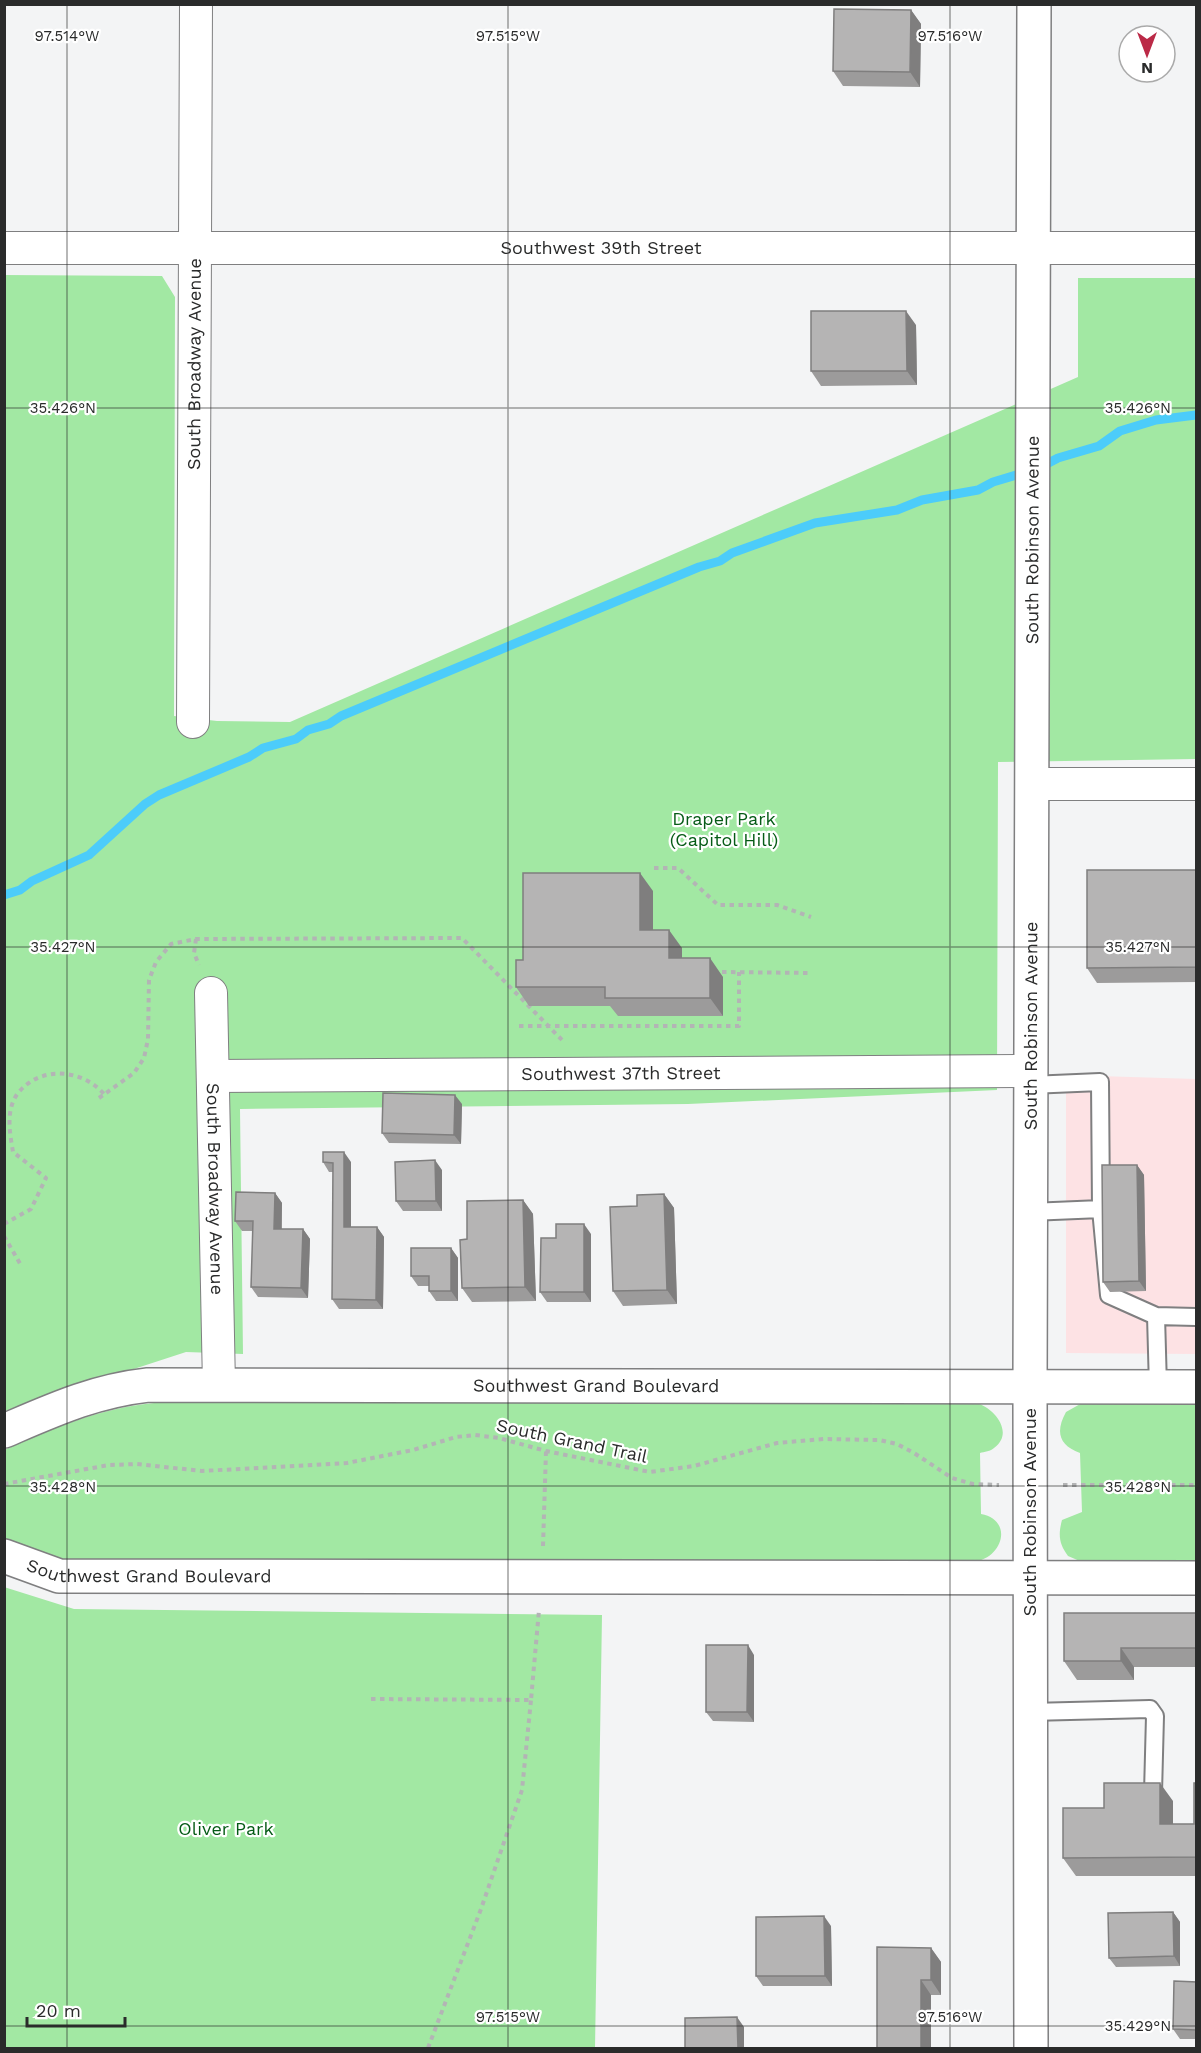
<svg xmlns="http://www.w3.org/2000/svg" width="1201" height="2053" font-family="'Work Sans',sans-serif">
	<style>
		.commercial { fill: #fde2e4 }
		.green { fill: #a2e8a3 }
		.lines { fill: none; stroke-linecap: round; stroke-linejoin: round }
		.stream { stroke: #4cccfa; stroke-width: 9 }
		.service-casing { stroke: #7f7f80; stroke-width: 20 }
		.minor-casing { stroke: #7f7f80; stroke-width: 34 }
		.tertiary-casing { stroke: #7f7f80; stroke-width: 36 }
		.path { stroke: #b3b4b5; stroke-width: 4; stroke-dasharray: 4.5 4.5; stroke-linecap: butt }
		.service { stroke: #fff; stroke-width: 16 }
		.minor { stroke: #fff; stroke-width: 32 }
		.tertiary { stroke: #fff; stroke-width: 33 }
		.wall { fill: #9c9b9b }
		.shaded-wall { fill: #7f7e7e }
		.building { fill: #b5b4b4; stroke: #7f7e7e; stroke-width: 1.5 }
		.ticks { fill: none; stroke: #2a2b2b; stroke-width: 1.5; stroke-opacity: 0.45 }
		.labels { text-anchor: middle; stroke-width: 4.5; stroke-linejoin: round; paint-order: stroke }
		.street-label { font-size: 18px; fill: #2a2b2b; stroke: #fff }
		.park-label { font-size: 18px; fill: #055b16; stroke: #fff }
		.ticks-label { font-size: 15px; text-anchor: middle; fill: #2a2b2b; stroke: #fff; stroke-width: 4.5; stroke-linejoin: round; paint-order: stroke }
	</style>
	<rect width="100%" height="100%" fill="#f3f4f5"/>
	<!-- commercial -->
	<path class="commercial" d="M1066,1075L1196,1079V1354L1066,1353Z"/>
	<!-- green -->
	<path class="green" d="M4,275L162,276L175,297L174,716L217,721L290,722L1078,377V278H1196V759L998,762L997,1090L688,1104L240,1109L243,1354L186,1352L5,1411Z
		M154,1403H976C994,1407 1015,1433 994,1448C991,1451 984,1452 980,1453L981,1514C1014,1520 1003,1559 973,1562L69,1560L56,1559L5,1539L4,1450C57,1427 96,1409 154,1403Z
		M1082,1403H1196V1562H1082L1068,1556C1059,1544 1058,1535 1062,1520L1082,1512L1080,1453C1059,1445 1055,1432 1066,1412Z
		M4,1587L74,1609L602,1615L595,2048H5Z"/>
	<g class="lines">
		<!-- stream -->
		<path class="stream" d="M1039,468L1058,458L1099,446L1120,431L1156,420L1196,415
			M4,895L20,890L32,881L89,855L145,804L159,795L249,757L263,748L296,739L308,730L329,724L341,716L699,567L720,561L732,553L815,523L897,510L922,500L978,490L993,482L1026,472"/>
		<!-- service casing -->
		<g class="service-casing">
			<path id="service" d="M1030,1085L1100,1082L1101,1209
				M1030,1212L1101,1209L1109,1295L1156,1316
				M1158,1387L1156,1316L1196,1317
				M1030,1712L1150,1709L1155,1716L1153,1793"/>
		</g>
		<!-- minor casing -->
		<g class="minor-casing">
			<g id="minor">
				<path id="s1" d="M4,248H1196"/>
				<path id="s2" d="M193,722L196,4"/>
				<path d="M1033,784H1196"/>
				<path id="s3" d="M211,993L219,1385"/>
				<path id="s4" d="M213,1076L1030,1071"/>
			</g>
		</g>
		<!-- tertiary casing -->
		<g class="tertiary-casing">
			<g id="tertiary">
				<path id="s5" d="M4,1431C53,1410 94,1391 148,1385L1196,1387"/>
				<path id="s6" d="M4,1556L59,1576L1196,1578"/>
				<path id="s7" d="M1031,2048L1030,1387L1034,4"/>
			</g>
		</g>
		<!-- path -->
		<path class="path" d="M654,868H678L718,905H777L811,917
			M196,939L194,953L199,965
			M722,972L811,973
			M519,1026H739V972
			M99,1098L134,1073L144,1058L148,1039L149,980L156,962L171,944L196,939L462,938L563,1041
			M4,1224L31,1209L46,1178L13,1152C10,1134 5,1110 18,1093C41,1065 82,1069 104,1094
			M4,1236L22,1267
			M4,1484L109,1465L137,1464L202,1471L347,1463L413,1450L456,1437L475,1435L499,1438L546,1451L650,1472L694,1466L777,1443L824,1439L879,1440L897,1444L914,1453L952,1478L973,1484L999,1485
			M1063,1485H1196
			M543,1546L546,1451
			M371,1699L531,1700L539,1610
			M428,2048L481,1909L522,1790L531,1700"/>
		<!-- service -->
		<use href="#service" class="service"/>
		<!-- minor -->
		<use href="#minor" class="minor"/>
		<!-- tertiary -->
		<use href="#tertiary" class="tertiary"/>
	</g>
	<!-- wall -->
	<path class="wall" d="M911,10L921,24L920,87L843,86L833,71Z
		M916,325L917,385L821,386L811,371Z
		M1197,870V982L1097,983L1087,968Z
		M653,891V930L682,948V958L723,977V1016H618L610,1006H529L516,987L523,960Z
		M462,1104L461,1144L389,1143L382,1133Z
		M323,1162H351V1227H377L384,1237L383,1309H339L332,1299L333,1172H329Z
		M1137,1165L1144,1175L1146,1291L1110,1292L1103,1282Z
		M442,1170V1211H403L396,1201Z
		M275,1193L282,1203V1229H303L310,1239L308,1298L258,1297L251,1287L253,1231H242L235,1221Z
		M664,1194L674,1208L677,1304L623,1306L613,1291L637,1206Z
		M523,1200L533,1214L536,1301L472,1302L462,1288L467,1239Z
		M591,1234V1302H547L540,1292L556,1238Z
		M451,1248L458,1258V1301H436L429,1291V1286H418L411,1276Z
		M1197,1613V1667H1134V1680H1077L1064,1661Z
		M754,1655V1722L713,1721L706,1712Z
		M1197,1783V1876H1076L1063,1858L1104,1808L1173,1801V1824H1194Z
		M1173,1912L1180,1922V1966L1116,1967L1109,1958Z
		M831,1926L832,1986H763L756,1976Z
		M931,1948L941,1962V1995H931V2049H877Z
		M1197,1982V2039H1180L1173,2029Z"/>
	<!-- shaded-wall -->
	<path class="shaded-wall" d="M911,10L921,24L920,87L910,72Z
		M906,311L916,325L917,385L907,371Z
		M640,873L653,891V948L640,930Z
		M669,930L682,948V977L669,958Z
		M710,958L723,977V1016L710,998Z
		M455,1095L462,1104L461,1144L454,1135Z
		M344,1152L351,1162V1237L344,1227Z
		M435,1160L442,1170V1211L436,1201Z
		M1137,1165L1144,1175L1146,1291L1139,1281Z
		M275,1193L282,1203L281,1239L274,1229Z
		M664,1194L674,1208L677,1304L667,1290Z
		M523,1200L533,1214L536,1301L525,1287Z
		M584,1224L591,1234V1302L584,1292Z
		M377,1227L384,1237L383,1309L376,1300Z
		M303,1229L310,1239L308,1298L301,1288Z
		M451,1248L458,1258V1301L451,1291Z
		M748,1645L754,1655V1722L747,1712Z
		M1121,1648L1134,1667V1680L1121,1661Z
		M1160,1783L1173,1801V1842L1160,1824Z
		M1173,1912L1180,1922V1966L1174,1956Z
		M824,1916L831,1926L832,1986L825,1976Z
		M931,1948L941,1962V1995L931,1980Z
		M921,1980L931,1995V2049H921Z
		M737,2017L744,2027V2049H738Z"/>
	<!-- building -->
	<path class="building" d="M834,9L911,10L910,72L833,71Z
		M811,311H906L907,371H811Z
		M1087,870H1197V967L1087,968Z
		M523,873H640V930H669V958H710V998H605V987H516V960H523Z
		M383,1093L455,1095L454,1135L382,1133Z
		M323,1152H344V1227H377L376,1300L332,1299L333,1163L323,1162Z
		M435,1160L436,1201H396L395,1162Z
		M1102,1165H1137L1139,1281L1103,1282Z
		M236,1192L275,1193L274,1229H303L301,1288L251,1287L253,1221H235Z
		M664,1194L667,1290L613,1291L610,1207L637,1206V1195Z
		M523,1200L525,1287L462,1288L460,1240L467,1239V1201Z
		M556,1224H584V1292H540L541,1238H556Z
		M411,1248H451V1291H429V1276H411Z
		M1064,1613H1197V1648H1121V1661H1064Z
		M706,1645H748L747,1712H706Z
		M1104,1783H1160V1824H1194V1783H1197V1857L1063,1858V1808H1104Z
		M1173,1912L1174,1956L1109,1958L1108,1913Z
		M824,1916L825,1976H756V1917Z
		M877,1947L931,1948V1980H921V2049H877Z
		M1174,1981L1197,1982V2030L1173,2029Z
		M737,2017L738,2049H685V2018Z"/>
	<!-- ticks -->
	<path class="ticks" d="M67,4V2048M508,4V2048M950,4V2048M4,408H1196M4,947H1196M4,1486H1196M4,2026H1196"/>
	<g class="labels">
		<!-- street labels -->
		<g class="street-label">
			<text dy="6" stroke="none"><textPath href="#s1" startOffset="597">Southwest 39th Street</textPath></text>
			<text dy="6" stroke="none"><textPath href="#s2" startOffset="358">South Broadway Avenue</textPath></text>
			<text dy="6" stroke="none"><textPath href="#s7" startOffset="1508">South Robinson Avenue</textPath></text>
			<text dy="6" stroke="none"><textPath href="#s7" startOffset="1022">South Robinson Avenue</textPath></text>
			<text dy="6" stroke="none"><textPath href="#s4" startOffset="408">Southwest 37th Street</textPath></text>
			<text dy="6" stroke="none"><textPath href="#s3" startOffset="196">South Broadway Avenue</textPath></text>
			<text dy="6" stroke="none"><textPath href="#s5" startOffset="600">Southwest Grand Boulevard</textPath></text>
			<text transform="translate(572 1441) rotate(12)" y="6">South Grand Trail</text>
			<text transform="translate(1030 1512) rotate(-90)" y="6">South Robinson Avenue</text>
			<text dy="6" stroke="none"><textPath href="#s6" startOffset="148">Southwest Grand Boulevard</textPath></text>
		</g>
		<!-- park labels -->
		<g class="park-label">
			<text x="724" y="825">Draper Park<tspan x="724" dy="21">(Capitol Hill)</tspan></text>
			<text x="226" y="1835">Oliver Park</text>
		</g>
	</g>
	<g class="ticks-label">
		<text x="67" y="41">97.514°W</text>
		<text x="508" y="41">97.515°W</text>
		<text x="950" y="41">97.516°W</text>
		<text x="1138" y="413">35.426°N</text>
		<text x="63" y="413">35.426°N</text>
		<text x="1138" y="952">35.427°N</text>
		<text x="63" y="952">35.427°N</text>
		<text x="63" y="1492">35.428°N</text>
		<text x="1138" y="1492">35.428°N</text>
		<text x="508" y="2022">97.515°W</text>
		<text x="950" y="2022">97.516°W</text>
		<text x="1138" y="2031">35.429°N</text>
	</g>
	<!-- border -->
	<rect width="1201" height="2053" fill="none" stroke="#2a2b2b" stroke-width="12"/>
	<!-- north arrow -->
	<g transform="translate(1147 54) rotate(180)"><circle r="28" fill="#ffffff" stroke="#aaaaaa" stroke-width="1.5"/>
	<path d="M0-4.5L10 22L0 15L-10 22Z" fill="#bb2a47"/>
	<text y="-9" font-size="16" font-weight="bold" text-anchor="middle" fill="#2a2b2b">N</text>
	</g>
	<!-- scale -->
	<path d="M27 2017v9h98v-9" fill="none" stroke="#2a2b2b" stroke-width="3"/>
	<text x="36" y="2017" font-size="18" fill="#2a2b2b" stroke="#ffffff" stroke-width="4.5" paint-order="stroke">20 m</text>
</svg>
